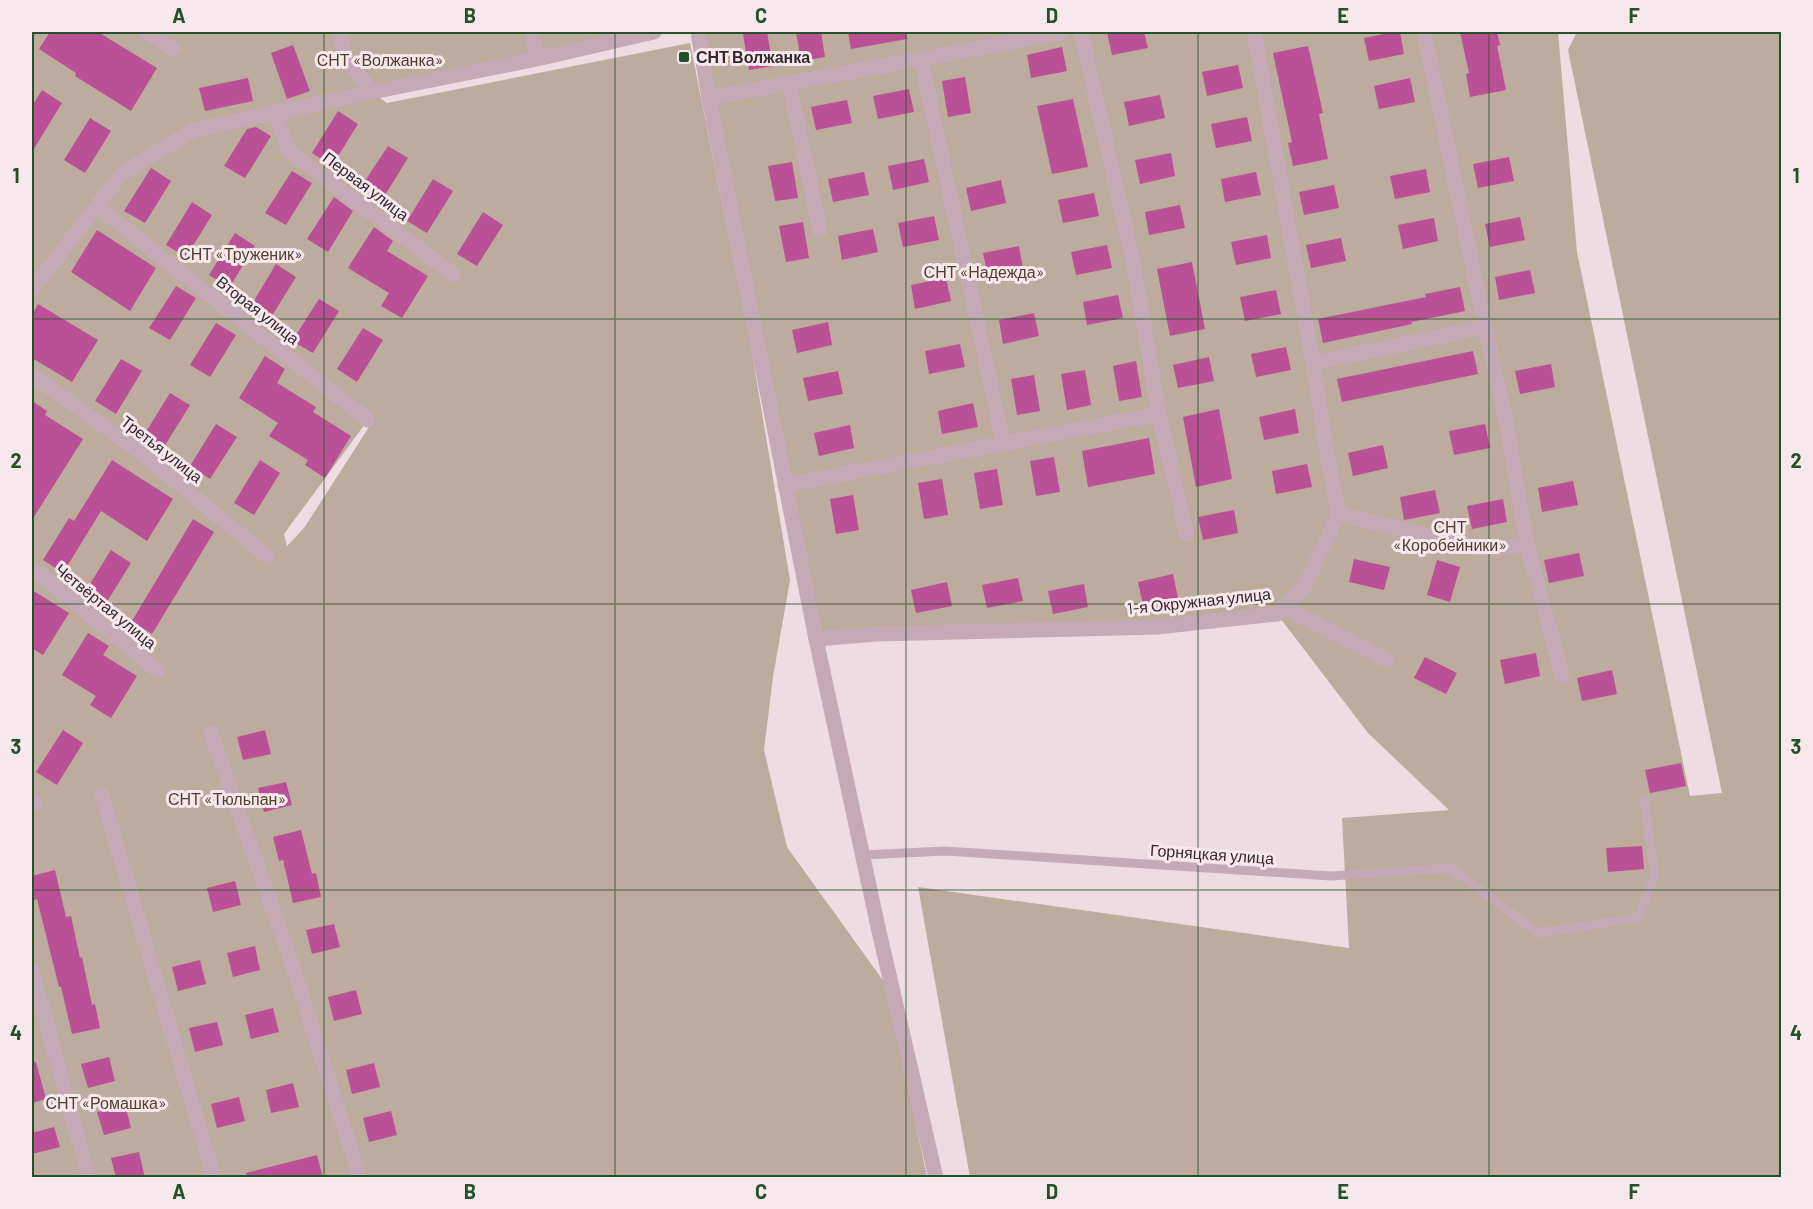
<svg xmlns="http://www.w3.org/2000/svg" width="1813" height="1209" font-family="Barlow,sans-serif">
	<style>
		.green { fill: #bdab9d; fill-rule: evenodd }
		.building { fill: #ba5095 }
		.lines { fill: none; stroke-linecap: round; stroke-linejoin: round }
		.service { stroke: #c6a9b6; stroke-width: 9 }
		.minor { stroke: #c6a9b6; stroke-width: 15 }
		.tertiary { stroke: #c6a9b6; stroke-width: 15 }
		.grid { fill: none; stroke: #22512a; stroke-width: 1.5; stroke-opacity: 0.55 }
		.poi-dot { fill: #22512a; stroke: #f7e8ed; stroke-width: 2 }
		.labels { text-anchor: middle; stroke-width: 6; stroke-linejoin: round; paint-order: stroke }
		.poi-label { font-size: 16px; font-weight: bold; fill: #34282f; stroke: #f7e8ed; text-anchor: start }
		.park-label { font-size: 16px; fill: #503e2e; stroke: #f7e8ed }
		.street-label { font-size: 16px; fill: #34282f; stroke: #f7e8ed }
		.neatline { fill: none; stroke: #22512a; stroke-width: 2 }
		.grid-label { font-size: 20px; text-anchor: middle; font-weight: bold; fill: #22512a }
	</style>
	<rect width="100%" height="100%" fill="#efdce3"/>
	<!-- green -->
	<path class="green" d="M32,32H648L372,92L387,103L690,43L750,341L790,580L773,677L764,750L787,847L887,986L927,1177H32ZM374,415L371,424L304,528L287,546L284,534L368,420Z
		M698,32H1558L1577,252L1690,796L1722,793L1568,50L1577,32H1781V1177H970L918,887L1349,948L1342,818L1449,810L1368,733L1277,614L816,639Z"/>
	<!-- building -->
	<path class="building" d="M50,32H98L157,68L131,111L75,76L76,73L39,49Z
		M761,32H767L773,66L749,70L743,34Z
		M796,32H821L825,57L801,61Z
		M848,32H906L907,39L851,49Z
		M1107,32H1144L1148,48L1112,55Z
		M1394,32H1400L1404,54L1369,61L1364,38Z
		M1460,32H1497L1500,45L1497,46L1506,90L1470,97L1466,74L1469,73Z
		M293,45L310,91L287,99L271,53Z
		M1308,46L1323,113L1319,114L1328,159L1293,166L1288,143L1292,142L1273,53Z
		M1062,47L1067,71L1031,78L1027,55Z
		M1238,65L1243,88L1207,96L1202,72Z
		M965,77L971,113L948,117L942,81Z
		M248,78L253,101L205,111L199,88Z
		M1410,78L1415,102L1379,109L1374,86Z
		M909,89L914,112L878,119L873,96Z
		M42,90L62,103L32,152V106Z
		M1160,95L1165,118L1129,126L1124,102Z
		M1073,99L1088,167L1052,174L1037,106Z
		M847,100L852,123L816,130L811,107Z
		M338,111L358,124L332,166L312,153Z
		M1247,117L1252,141L1216,148L1211,124Z
		M90,118L111,131L85,173L64,160Z
		M256,127L271,136L245,178L224,166L247,129Z
		M388,146L408,158L382,200L361,187Z
		M1171,153L1175,176L1140,184L1135,160Z
		M1509,157L1514,181L1478,188L1473,164Z
		M924,159L929,182L893,190L888,166Z
		M792,162L798,198L775,201L768,166Z
		M151,168L171,181L145,223L124,211Z
		M1426,169L1430,192L1395,199L1390,176Z
		M292,171L312,183L286,225L265,213Z
		M864,172L869,195L833,202L828,179Z
		M1256,172L1261,195L1225,202L1221,179Z
		M433,179L453,191L427,233L407,221Z
		M1001,180L1006,203L971,211L966,188Z
		M1334,185L1339,208L1304,215L1299,192Z
		M1094,193L1099,216L1063,223L1058,200Z
		M334,197L353,211L328,252L307,239Z
		M192,202L212,215L186,257L166,245Z
		M1180,205L1185,228L1149,235L1145,212Z
		M483,212L503,225L477,266L457,254Z
		M934,216L939,240L903,247L898,223Z
		M1520,217L1525,240L1490,247L1485,224Z
		M1434,218L1438,241L1403,249L1398,225Z
		M803,222L809,258L786,262L779,226Z
		M374,227L393,241L387,251L428,276L402,318L381,306L389,293L348,268Z
		M873,229L878,252L842,260L838,236Z
		M97,230L156,268L130,311L71,272Z
		M235,233L255,246L229,288L209,275Z
		M1267,235L1271,258L1236,265L1231,242Z
		M1341,238L1346,261L1311,268L1306,245Z
		M1107,245L1112,268L1076,275L1071,252Z
		M1019,246L1023,269L988,276L983,253Z
		M1192,262L1205,329L1170,336L1157,269Z
		M276,264L296,277L270,319L250,307Z
		M1530,270L1535,293L1499,300L1495,277Z
		M946,278L951,301L915,309L911,285Z
		M176,286L196,298L170,340L149,328Z
		M1460,287L1465,311L1411,322L1412,324L1323,343L1318,319L1426,297L1425,294Z
		M1276,290L1281,314L1245,321L1240,297Z
		M1118,295L1123,318L1087,325L1083,302Z
		M319,299L339,311L313,353L292,341Z
		M38,304L98,340L72,382L32,358V315Z
		M1034,313L1039,336L1003,344L999,320Z
		M828,322L832,345L797,353L792,330Z
		M216,323L236,335L210,377L190,365Z
		M363,328L383,340L357,382L337,369Z
		M960,344L965,367L929,374L925,351Z
		M1286,347L1291,370L1256,377L1251,354Z
		M1473,351L1478,374L1342,402L1337,379Z
		M265,356L285,369L277,383L316,407L313,412L351,436L325,478L305,465L308,460L269,436L278,423L239,398Z
		M1209,357L1214,381L1178,388L1173,365Z
		M121,359L142,371L116,414L95,401Z
		M1136,361L1142,397L1119,401L1113,366Z
		M1551,364L1555,387L1520,394L1515,371Z
		M1085,370L1091,405L1067,410L1061,374Z
		M838,371L843,394L808,401L803,378Z
		M1034,375L1040,411L1017,415L1011,379Z
		M170,393L190,405L164,447L144,435Z
		M32,401L47,411L45,415L83,439L32,520Z
		M973,403L978,427L942,434L938,411Z
		M1219,409L1232,479L1196,487L1183,417Z
		M1295,409L1299,433L1264,440L1259,417Z
		M216,424L237,437L210,479L190,466Z
		M1485,424L1490,448L1454,455L1449,431Z
		M850,425L854,448L819,456L814,433Z
		M1149,438L1155,474L1088,487L1082,451Z
		M1383,445L1388,468L1353,476L1348,453Z
		M1054,457L1060,492L1036,496L1030,461Z
		M112,460L173,499L147,541L101,511L63,573L43,560L69,518L74,521Z
		M260,460L280,473L254,515L234,503Z
		M1307,464L1312,487L1276,494L1272,471Z
		M997,469L1003,505L980,509L974,473Z
		M942,479L948,515L924,519L918,483Z
		M1573,481L1578,505L1542,512L1538,488Z
		M1435,490L1440,513L1404,520L1400,497Z
		M853,495L859,530L836,534L830,499Z
		M1503,499L1507,522L1472,529L1467,506Z
		M1234,510L1238,533L1203,540L1198,517Z
		M193,519L214,532L152,634L132,621Z
		M111,550L131,563L105,605L85,592Z
		M1579,553L1584,576L1549,583L1544,560Z
		M1354,559L1390,567L1384,590L1349,582Z
		M1437,560L1460,567L1450,602L1427,595Z
		M1173,574L1178,598L1143,605L1138,582Z
		M1018,578L1023,601L987,608L982,585Z
		M947,582L952,606L916,613L911,590Z
		M1084,584L1088,607L1053,614L1048,591Z
		M32,590L69,613L43,655L32,648Z
		M88,633L109,646L103,655L137,676L111,718L90,705L96,696L62,675Z
		M1536,653L1540,676L1505,684L1500,660Z
		M1425,657L1457,673L1446,694L1414,678Z
		M1612,670L1617,694L1582,701L1577,678Z
		M63,730L83,743L57,785L36,772Z
		M265,730L271,754L243,760L237,737Z
		M1681,763L1686,786L1650,793L1645,770Z
		M286,782L292,805L264,812L258,788Z
		M301,830L312,874L316,873L321,897L293,903L283,860L279,861L273,837Z
		M1642,846L1644,869L1608,872L1606,848Z
		M55,870L66,917L71,916L80,958L82,957L92,1005L95,1004L100,1028L72,1034L61,987H59L37,899L32,901V876Z
		M235,881L241,905L213,912L207,888Z
		M334,924L340,947L312,954L306,930Z
		M255,946L260,970L233,977L227,953Z
		M200,960L206,984L178,991L172,967Z
		M356,990L362,1014L334,1021L328,997Z
		M273,1008L279,1032L251,1039L245,1015Z
		M217,1022L223,1045L195,1052L189,1028Z
		M109,1057L115,1081L88,1088L81,1064Z
		M32,1062H36L46,1099L32,1103Z
		M374,1063L380,1087L352,1094L346,1070Z
		M293,1083L299,1107L271,1113L266,1090Z
		M239,1097L245,1121L217,1128L211,1104Z
		M125,1104L131,1128L104,1135L97,1112Z
		M391,1111L397,1135L369,1142L363,1118Z
		M54,1127L60,1147L32,1154V1133Z
		M139,1152L145,1178H116L111,1158Z
		M317,1155L323,1178H246V1173Z"/>
	<g class="lines">
		<!-- service -->
		<path class="service" d="M863,855L945,851L1331,876L1451,868L1538,933L1638,918L1655,876L1644,801"/>
		<!-- minor -->
		<path class="minor" d="M146,32L173,49
			M339,32L346,58L372,92
			M532,32L537,59
			M1081,32L1133,261L1159,414L1187,535
			M1254,32L1313,363L1326,448L1339,514
			M1424,32L1485,327L1506,421L1527,544L1562,675
			M921,59L1003,442
			M789,83L820,230
			M709,98L921,59L1062,32
			M275,112L289,151L454,275
			M97,206L368,420
			M32,290L122,173L194,130L372,92L537,59L654,32
			M1313,363L1485,327
			M32,375L133,447L267,556
			M785,485L1159,414
			M32,568L158,671
			M1284,607L1387,660
			M816,639L877,634L1157,627L1277,614L1303,589L1339,514L1488,550L1527,544
			M211,733L294,970L360,1178
			M102,795L214,1178
			M32,799L36,803
			M32,970L89,1178"/>
		<!-- tertiary -->
		<path class="tertiary" d="M698,32L709,98L816,639L878,927L936,1178"/>
	</g>
	<!-- grid -->
	<path class="grid" d="M324,32V1178M615,32V1178M906,32V1178M1198,32V1178M1489,32V1178M32,319H1782M32,604H1782M32,890H1782"/>
	<!-- markers -->
	<rect class="poi-dot" x="678" y="51" width="12" height="12" rx="3"/>
	<g class="labels">
		<!-- poi labels -->
		<g class="poi-label">
			<text x="696" y="63">СНТ Волжанка</text>
		</g>
		<!-- park labels -->
		<g class="park-label">
			<text x="380" y="66">СНТ «Волжанка»</text>
			<text x="241" y="260">СНТ «Труженик»</text>
			<text x="984" y="278">СНТ «Надежда»</text>
			<text x="1450" y="533">СНТ<tspan x="1450" dy="18">«Коробейники»</tspan></text>
			<text x="227" y="805">СНТ «Тюльпан»</text>
			<text x="106" y="1109">СНТ «Ромашка»</text>
		</g>
		<!-- street labels -->
		<g class="street-label">
			<text transform="translate(366 186) rotate(37)" y="6">Первая улица</text>
			<text transform="translate(258 310) rotate(38)" y="6">Вторая улица</text>
			<text transform="translate(162 449) rotate(38)" y="6">Третья улица</text>
			<text transform="translate(1199 601) rotate(-6)" y="6">1-я Окружная улица</text>
			<text transform="translate(106 606) rotate(39)" y="6">Четвёртая улица</text>
			<text transform="translate(1212 854) rotate(4)" y="6">Горняцкая улица</text>
		</g>
	</g>
	<!-- border -->
	<rect width="1813" height="1209" fill="none" stroke="#f7e8ed" stroke-width="66"/>
	<rect x="33" y="33" width="1747" height="1143" class="neatline"/>
	<g class="grid-label">
		<text x="179" y="23">A</text>
		<text x="470" y="23">B</text>
		<text x="761" y="23">C</text>
		<text x="1052" y="23">D</text>
		<text x="1343" y="23">E</text>
		<text x="1634" y="23">F</text>
		<text x="16" y="183">1</text>
		<text x="1796" y="183">1</text>
		<text x="16" y="468">2</text>
		<text x="1796" y="468">2</text>
		<text x="16" y="754">3</text>
		<text x="1796" y="754">3</text>
		<text x="16" y="1040">4</text>
		<text x="1796" y="1040">4</text>
		<text x="179" y="1199">A</text>
		<text x="470" y="1199">B</text>
		<text x="761" y="1199">C</text>
		<text x="1052" y="1199">D</text>
		<text x="1343" y="1199">E</text>
		<text x="1634" y="1199">F</text>
	</g>
</svg>
